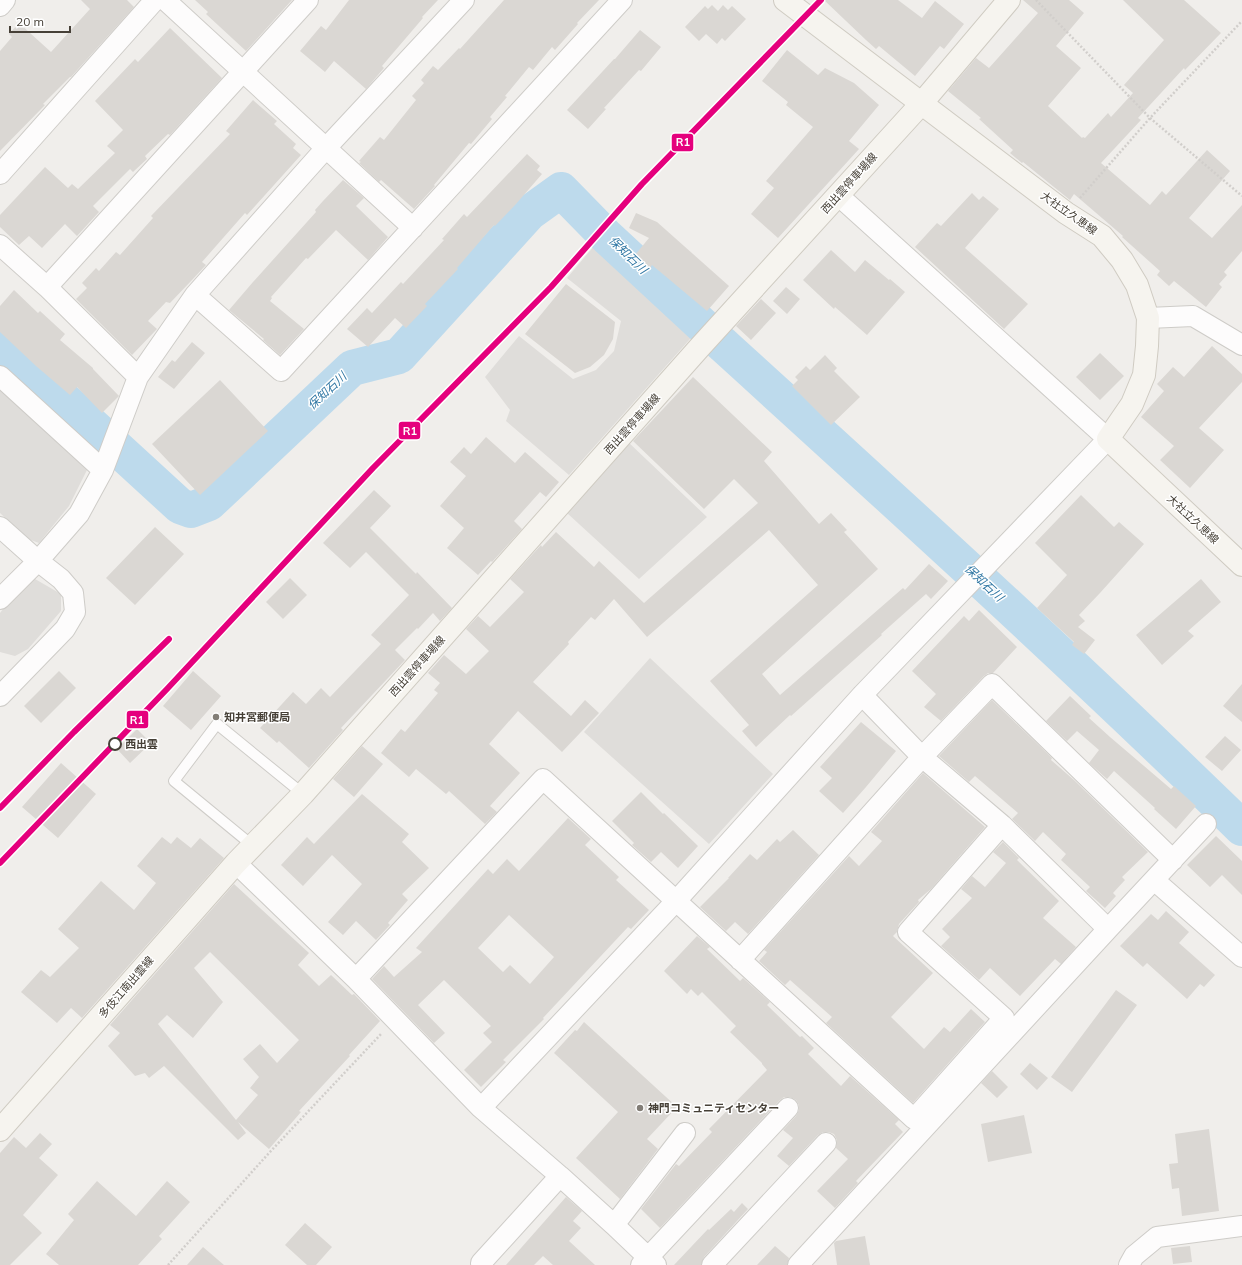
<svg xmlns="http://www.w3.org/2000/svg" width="1242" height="1265" font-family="Mulish,'Noto Sans JP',sans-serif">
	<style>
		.parking { fill: #dfddda }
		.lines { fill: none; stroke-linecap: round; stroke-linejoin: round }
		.river { stroke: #bddaec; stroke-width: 36 }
		.building { fill: #dad7d3; fill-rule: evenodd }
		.service-casing { stroke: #ceccc8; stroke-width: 12 }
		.minor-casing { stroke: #ceccc8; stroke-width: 22 }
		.secondary-casing { stroke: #cfcbc2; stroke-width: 24 }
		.path { stroke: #d1cecb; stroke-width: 2.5; stroke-dasharray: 2 2; stroke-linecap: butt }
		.service { stroke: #fdfcfc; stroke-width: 10 }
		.minor { stroke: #fdfcfc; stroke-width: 20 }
		.secondary { stroke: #f6f4ef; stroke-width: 22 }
		.rail-1-casing { stroke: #fff; stroke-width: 9 }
		.rail-1 { stroke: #e5007d; stroke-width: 6 }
		.poi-dot { fill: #827d76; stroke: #fff; stroke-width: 1.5 }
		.stop-dot { fill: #fff; stroke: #464037; stroke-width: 2 }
		.labels { text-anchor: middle; stroke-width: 3; stroke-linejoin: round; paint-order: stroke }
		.street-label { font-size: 11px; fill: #464037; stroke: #fff }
		.poi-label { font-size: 11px; font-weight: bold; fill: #464037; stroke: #fff; text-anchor: start }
		.stop-label { font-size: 11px; font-weight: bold; fill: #464037; stroke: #fff; text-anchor: start }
		.water-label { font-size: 12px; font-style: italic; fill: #3379a5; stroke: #fff }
		.line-badge { stroke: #fff; stroke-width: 1.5 }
		.badge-label { font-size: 11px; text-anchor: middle; font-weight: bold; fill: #fff }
	</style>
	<rect width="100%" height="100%" fill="#f0eeeb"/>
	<!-- parking -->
	<path class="parking" d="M600,239L698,330L569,475L506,421L510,410L485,377L519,336L573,379L596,370L614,351L621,321L567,278Z
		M0,388L88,468L69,506L39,543L28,539L0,513Z
		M627,441L707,517L639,579L567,513Z
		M35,579L61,594V611L28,649L15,656L0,652V613L23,584Z
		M650,658L773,774L709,844L584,732Z"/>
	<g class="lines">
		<!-- river -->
		<path class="river" d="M0,341L180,506L191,510L209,503L352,368L399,356L529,213L561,190L607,237L702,325
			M721,343C897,503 1072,662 1242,828"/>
	</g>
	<!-- building -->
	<path class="building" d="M81,0H127L134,7L71,77H70L43,104L45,105L0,151V51L12,37L9,34L19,23L51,52L90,9Z
		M195,0H292L246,51L206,14L208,12Z
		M349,0H438L422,17L423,18L382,66L384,68L366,89L334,61L325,72L300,51L321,26L326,30Z
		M504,0H599L577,23L578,24L555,50L552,47L533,70L529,67L505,96L507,97L490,117L492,119L471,144L469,143L434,185L435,186L414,209L381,180L379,182L359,163L361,162L359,161L380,137L384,140L416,100L412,96L424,83L421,80L433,66L438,70L459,48L460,49Z
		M824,0H898L922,18L935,1L964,24L944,49L940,46L915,76L879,46L876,49L866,40Z
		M1023,0H1069L1084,13L1056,46L1081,68L1048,106L1082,138L1083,137L1085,138L1108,113L1111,117L1133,93L1124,85L1164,40L1123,0H1184L1221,33L1185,70L1184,68L1138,118L1141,120L1101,163L1150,205L1162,191L1166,195L1207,150L1230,171L1189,218L1212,238L1242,205V251L1224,272L1227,275L1219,284L1222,287L1206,307L1174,281L1169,286L1157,275L1160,271L1122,237L1123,236L1074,194L1070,200L1023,162L1022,163L1010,153L1013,150L979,119L981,118L948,91L976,58L989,68L1038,13Z
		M712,5L718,11L723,5L728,10L732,6L746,19L725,41L722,38L717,44L706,34L699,41L685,27L705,6L708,9Z
		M170,28L222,78L170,135L168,134L145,156L147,159L133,172L130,169L93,206L99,212L77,236L65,224L42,248L29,236L19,245L0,227V215L45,167L68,188L72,184L78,189L115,153L107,146L123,130L95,101L135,59L138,62Z
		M640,30L661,47L641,71L639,70L604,108L606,109L588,129L567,110L614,59H615Z
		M787,50L818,75L825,68L854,83L879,105L849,141L859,149L778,238L751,214L774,188L766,181L813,127L786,105L788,102L762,81Z
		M253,100L277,121L274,124L296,144L293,148L301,155L247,215L245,213L202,262L206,265L192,280L170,303L166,302L148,321L157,329L132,355L76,299L87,288L82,283L96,268L99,271L116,252L120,255L153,218L151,216L230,134L226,131Z
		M527,154L540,166L537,170L542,174L516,204L495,226L494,225L457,268L458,269L425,304L427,306L406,328L395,318L368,347L347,329L367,308L372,313L401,282L403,284L444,240L442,239L464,214L467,217Z
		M343,180L364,198L356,206L388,237L368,260L336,230L308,259L306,258L271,297L272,298L270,301L304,329L280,355L263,340L264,339L229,310L253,282L316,212L315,210L323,201Z
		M972,193L979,200L983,196L999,209L965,248L1028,304L1004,329L915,247L937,223L941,226Z
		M636,213L657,222L729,286L707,311L652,265L650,268L635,255L649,238L629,228Z
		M831,250L855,272L865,260L889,280L890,279L905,292L867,335L835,307L834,309L803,280Z
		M566,284L615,322L613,339L604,355L590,367L575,373L525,334Z
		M786,287L800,299L787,314L773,301Z
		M14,290L38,313L40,311L65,334L60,340L93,368V369L119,396L102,413L77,387L70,395L36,366L0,332V306Z
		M761,299L776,313L751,340L736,326Z
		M192,342L205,353L174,389L158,377L172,360L175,362Z
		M1212,346L1242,374V382L1199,428L1224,450L1190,488L1160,460L1174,446L1141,417L1164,391L1157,384L1173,367L1184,377Z
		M1100,353L1124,376L1100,400L1076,377Z
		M825,355L837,368L834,371L860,397L831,425L792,386L798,380L795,377L806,366L810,370Z
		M693,377L772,452L764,461L819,524L831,513L847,530L844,532L878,569L762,674L780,695L903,588L905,590L929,564L948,581L931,599L926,594L881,634L882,635L791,716L790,715L756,747L742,731L749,725L710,681L818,585L769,530L647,637L614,599L595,620L591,617L568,642L569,644L533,682L571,716L585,700L599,713L562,752L518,711L489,744L520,773L490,806L497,812L485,824L449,791L446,794L416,769L409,777L381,753L401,729L405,732L438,693L434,690L440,683L428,673L444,655L466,674L489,651L466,629L478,616L490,627L524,592L510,579L541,545L542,547L556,532L594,567L599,561L644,603L758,503L734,479L704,509L633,441Z
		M220,380L268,431L200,495L152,444Z
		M486,437L515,463L525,452L559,482L546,497L540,492L514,521L522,529L492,562L491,561L478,575L447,548L464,528L440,506L466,476L450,462L464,447L471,454Z
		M374,490L391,506L370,528L416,574L417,572L452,608L440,621L433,613L418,629L417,628L395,650L405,660L341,728L343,730L309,768L279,741L277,743L260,728L293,692L306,704L321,688L330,697L381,644L371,635L409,595L366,552L350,568L323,543Z
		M1081,495L1114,527L1119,522L1144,544L1100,593L1079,615L1085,621L1078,627L1095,640L1084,654L1072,645L1074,642L1037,608L1067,575L1035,543Z
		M155,527L184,554L135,605L106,578Z
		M290,578L307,595L283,619L266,602Z
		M1201,579L1221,602L1188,631L1194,636L1162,665L1136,635Z
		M979,610L1017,647L993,673H988L984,676L941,721L924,707L936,694L912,671L964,616L969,621Z
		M59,671L76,688L41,723L24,706Z
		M193,671L221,696L191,730L163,706Z
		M1242,684V722L1223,706Z
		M1070,696L1091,716L1089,718L1110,737L1171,789L1174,786L1196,806L1176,829L1154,809L1155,808L1114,771L1107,779L1089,763L1099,750L1077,731L1067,741L1046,721Z
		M992,700L1052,758L1051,760L1074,780L1148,852L1122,877L1125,880L1113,893L1116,896L1105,908L1086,891L1090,887L1061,860L1066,854L1043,832L1035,841L1012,819L1018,813L975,776L969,782L939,756Z
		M861,722L896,751L866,787L843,813L819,791L832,778L820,767Z
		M137,729L151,743L130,763L117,749Z
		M1225,736L1241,750L1222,771L1205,757Z
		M362,746L383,764L354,797L333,779Z
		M61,763L96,794L58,838L22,807Z
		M923,773L985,827L931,889L918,900L919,902L899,924L897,932L893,936L933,973L891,1017L924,1049L944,1027L950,1032L971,1009L985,1022L913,1103L826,1023L832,1017L790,980L785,985L759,961L767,952L764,950L849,856L859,866L882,841L871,832Z
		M641,792L663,814L664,813L698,846L678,868L661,852L651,862L632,845L634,843L612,821Z
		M362,794L409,834L402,842L429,868L402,894L408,900L388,923L390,925L376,940L356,921L343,935L328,922L362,884L332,855L303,886L281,865L307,837L314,844Z
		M568,818L591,839L585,845L619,877L616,880L649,910L631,929L628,927L543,1018L544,1019L503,1060L506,1062L481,1087L464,1070L492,1042L483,1033L491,1026L444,980L418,1005L445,1033L434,1043L372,979L384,966L394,977L422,952L416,948L488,869L493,874L507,859L519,871ZM509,915L554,957L530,984L510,965L503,972L478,948Z
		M793,830L819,855L748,934L735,922L726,931L700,907L729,878H728L750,854L757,860L777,839L780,842Z
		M1216,836L1242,861V895L1222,875L1210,887L1187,865Z
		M162,837L171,844L177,837L191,848L200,838L224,858L82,1018L71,1008L57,1023L21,992L41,970L50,977L79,948L58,929L101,881L134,910L156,883L137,866Z
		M1003,842L1019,858L1017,860L1059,901L1043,918L1076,947L1061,964L1055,959L1020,996L990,968L979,980L941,946L950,937L942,929L972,898L961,889L972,876L985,887L1006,863L993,852Z
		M234,884L309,953L298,965L319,986L331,975L352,995L354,994L380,1021L349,1055L350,1056L299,1111L301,1112L269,1149L238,1122L246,1133L238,1140L164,1066L149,1078L145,1073L135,1076L108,1046L120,1033L110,1025ZM210,952L299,1040L277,1063L260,1044L243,1059L259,1077L250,1088L258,1095L236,1120L158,1024L167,1015L193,1038L223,1002L194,968Z
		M1166,911L1189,932L1179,943L1215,975L1204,987L1200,984L1187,999L1147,963L1143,967L1120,946L1151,914L1158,920Z
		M697,936L710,947L707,949L740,981L743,978L770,1002L767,1005L800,1037L802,1036L814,1048L808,1054L841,1086L850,1076L899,1120L895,1124L903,1132L856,1181L858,1183L835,1208L817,1191L848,1159L836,1148L837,1140L834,1134L829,1132H823L818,1135L789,1166L777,1156L793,1138L783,1130L796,1116L799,1110V1105L796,1100L790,1097H784L780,1100L660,1228L641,1209L676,1164L679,1166L712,1132L709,1129L767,1070L762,1064V1063L730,1032L736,1026L702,992L698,996L691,989L687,994L664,971Z
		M1116,990L1137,1005L1072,1092L1051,1077Z
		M584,1022L677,1107L647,1139L658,1149L620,1199L576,1158L618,1112L554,1053L575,1030L577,1031Z
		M1030,1063L1048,1078L1037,1090L1020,1074Z
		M992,1071L1008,1087L997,1098L981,1083Z
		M1024,1115L1032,1153L988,1162L981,1124Z
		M1209,1129L1219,1211L1182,1216L1179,1188L1172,1189L1169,1164L1178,1163L1175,1134Z
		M40,1133L52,1144L39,1158L58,1175L23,1215L42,1233L10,1265H0V1153L14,1137L26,1148Z
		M97,1181L136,1216L167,1181L190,1202L159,1236L162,1239L138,1265H59L46,1254L74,1220L68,1214Z
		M566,1197L582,1211L573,1221L581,1228L569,1241L595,1265H553L543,1256L534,1265H506Z
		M742,1203L748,1209L704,1257L701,1265H674L708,1229L709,1230L731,1209L734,1212Z
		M305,1223L332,1247L316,1265H307L285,1245Z
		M865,1236L870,1265H837L834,1243L836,1241Z
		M775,1246L789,1258L787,1265H757Z
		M1190,1246L1192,1262L1173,1264L1171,1248Z
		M203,1247L224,1265H187Z"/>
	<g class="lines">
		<!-- service casing -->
		<g class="service-casing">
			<path id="service" d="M253,846L174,781L217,724L303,794"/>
		</g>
		<!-- minor casing -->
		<g class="minor-casing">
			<path id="minor" d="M165,0L413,228
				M0,6L5,0
				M0,174L155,0
				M0,245L47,287L138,377
				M47,287L308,0
				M195,295L281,371L622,0
				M1148,318L1193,316L1242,345
				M0,376L103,470
				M0,527L38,561L79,514L103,470L138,377L195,295L326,148L464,0
				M0,599L38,561L61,579L73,593L75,612L65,629L0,696
				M862,695L922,757L1002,825L1108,929L1206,824
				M236,863L356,979L481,1108L560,1176L614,1225L656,1265
				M1154,880L1242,957
				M740,960L922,757L992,684L1173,860
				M356,979L543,779L914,1119L1004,1018L908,932L1002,825
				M481,1108L676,901L862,695L1108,439L839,196
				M614,1225L685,1133
				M481,1263L560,1176
				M641,1265L788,1108
				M712,1265L826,1143
				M798,1265L1108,929
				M1129,1265L1134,1256L1157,1237L1242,1226"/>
		</g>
		<!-- secondary casing -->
		<g class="secondary-casing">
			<path id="secondary" d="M785,0L1066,213L1102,236L1122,260L1137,285L1148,318L1147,346L1144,375L1132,404L1108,439L1242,565
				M0,1130L236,863L303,794L699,348L921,104L1009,0"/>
		</g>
		<!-- path -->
		<path class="path" d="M1036,0L1150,118L1242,196
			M1080,198L1150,118L1242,21
			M168,1265L269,1153L382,1033"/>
		<!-- service -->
		<use href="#service" class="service"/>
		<!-- minor -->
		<use href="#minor" class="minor"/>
		<!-- secondary -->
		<use href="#secondary" class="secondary"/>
		<!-- rail-1 casing -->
		<g class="rail-1-casing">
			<path id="rail-1" d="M0,808L74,732L169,639
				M0,863L167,689L373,468L551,287L642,184L821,0"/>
		</g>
		<!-- rail-1 -->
		<use href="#rail-1" class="rail-1"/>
	</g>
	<!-- markers -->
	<g class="poi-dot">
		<circle cx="216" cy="717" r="4"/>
		<circle cx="640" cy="1108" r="4"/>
	</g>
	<circle class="stop-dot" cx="115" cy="744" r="6"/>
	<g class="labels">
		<!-- street labels -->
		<g class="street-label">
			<text transform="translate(849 183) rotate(-48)" y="4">西出雲停車場線</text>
			<text transform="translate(1069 213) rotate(35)" y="4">大社立久恵線</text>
			<text transform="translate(632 424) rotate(-48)" y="4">西出雲停車場線</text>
			<text transform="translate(1193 519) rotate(43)" y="4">大社立久恵線</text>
			<text transform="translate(417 666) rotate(-48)" y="4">西出雲停車場線</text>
			<text transform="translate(126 987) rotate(-49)" y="4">多伎江南出雲線</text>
		</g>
		<!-- poi labels -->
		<g class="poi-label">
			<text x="224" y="721">知井宮郵便局</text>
			<text x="648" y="1112">神門コミュニティセンター</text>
		</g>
		<!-- stop labels -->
		<g class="stop-label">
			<text x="125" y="748">西出雲</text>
		</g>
		<!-- water labels -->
		<g class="water-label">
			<text transform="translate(628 255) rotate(44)" y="4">保知石川</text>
			<text transform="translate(327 391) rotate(-43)" y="4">保知石川</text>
			<text transform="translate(984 583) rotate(43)" y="4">保知石川</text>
		</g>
	</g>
	<g class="line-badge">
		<rect x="671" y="133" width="23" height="19" rx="4" fill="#e5007d"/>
		<rect x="398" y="421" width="23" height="19" rx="4" fill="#e5007d"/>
		<rect x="126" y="710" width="23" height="19" rx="4" fill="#e5007d"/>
	</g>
	<g class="badge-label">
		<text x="683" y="146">R1</text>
		<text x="410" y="435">R1</text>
		<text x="137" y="724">R1</text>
	</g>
	<!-- scale -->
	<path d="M10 26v6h60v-6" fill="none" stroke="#464037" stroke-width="2"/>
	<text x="16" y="26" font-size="12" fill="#464037" stroke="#ffffff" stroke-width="3" paint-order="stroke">20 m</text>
</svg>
